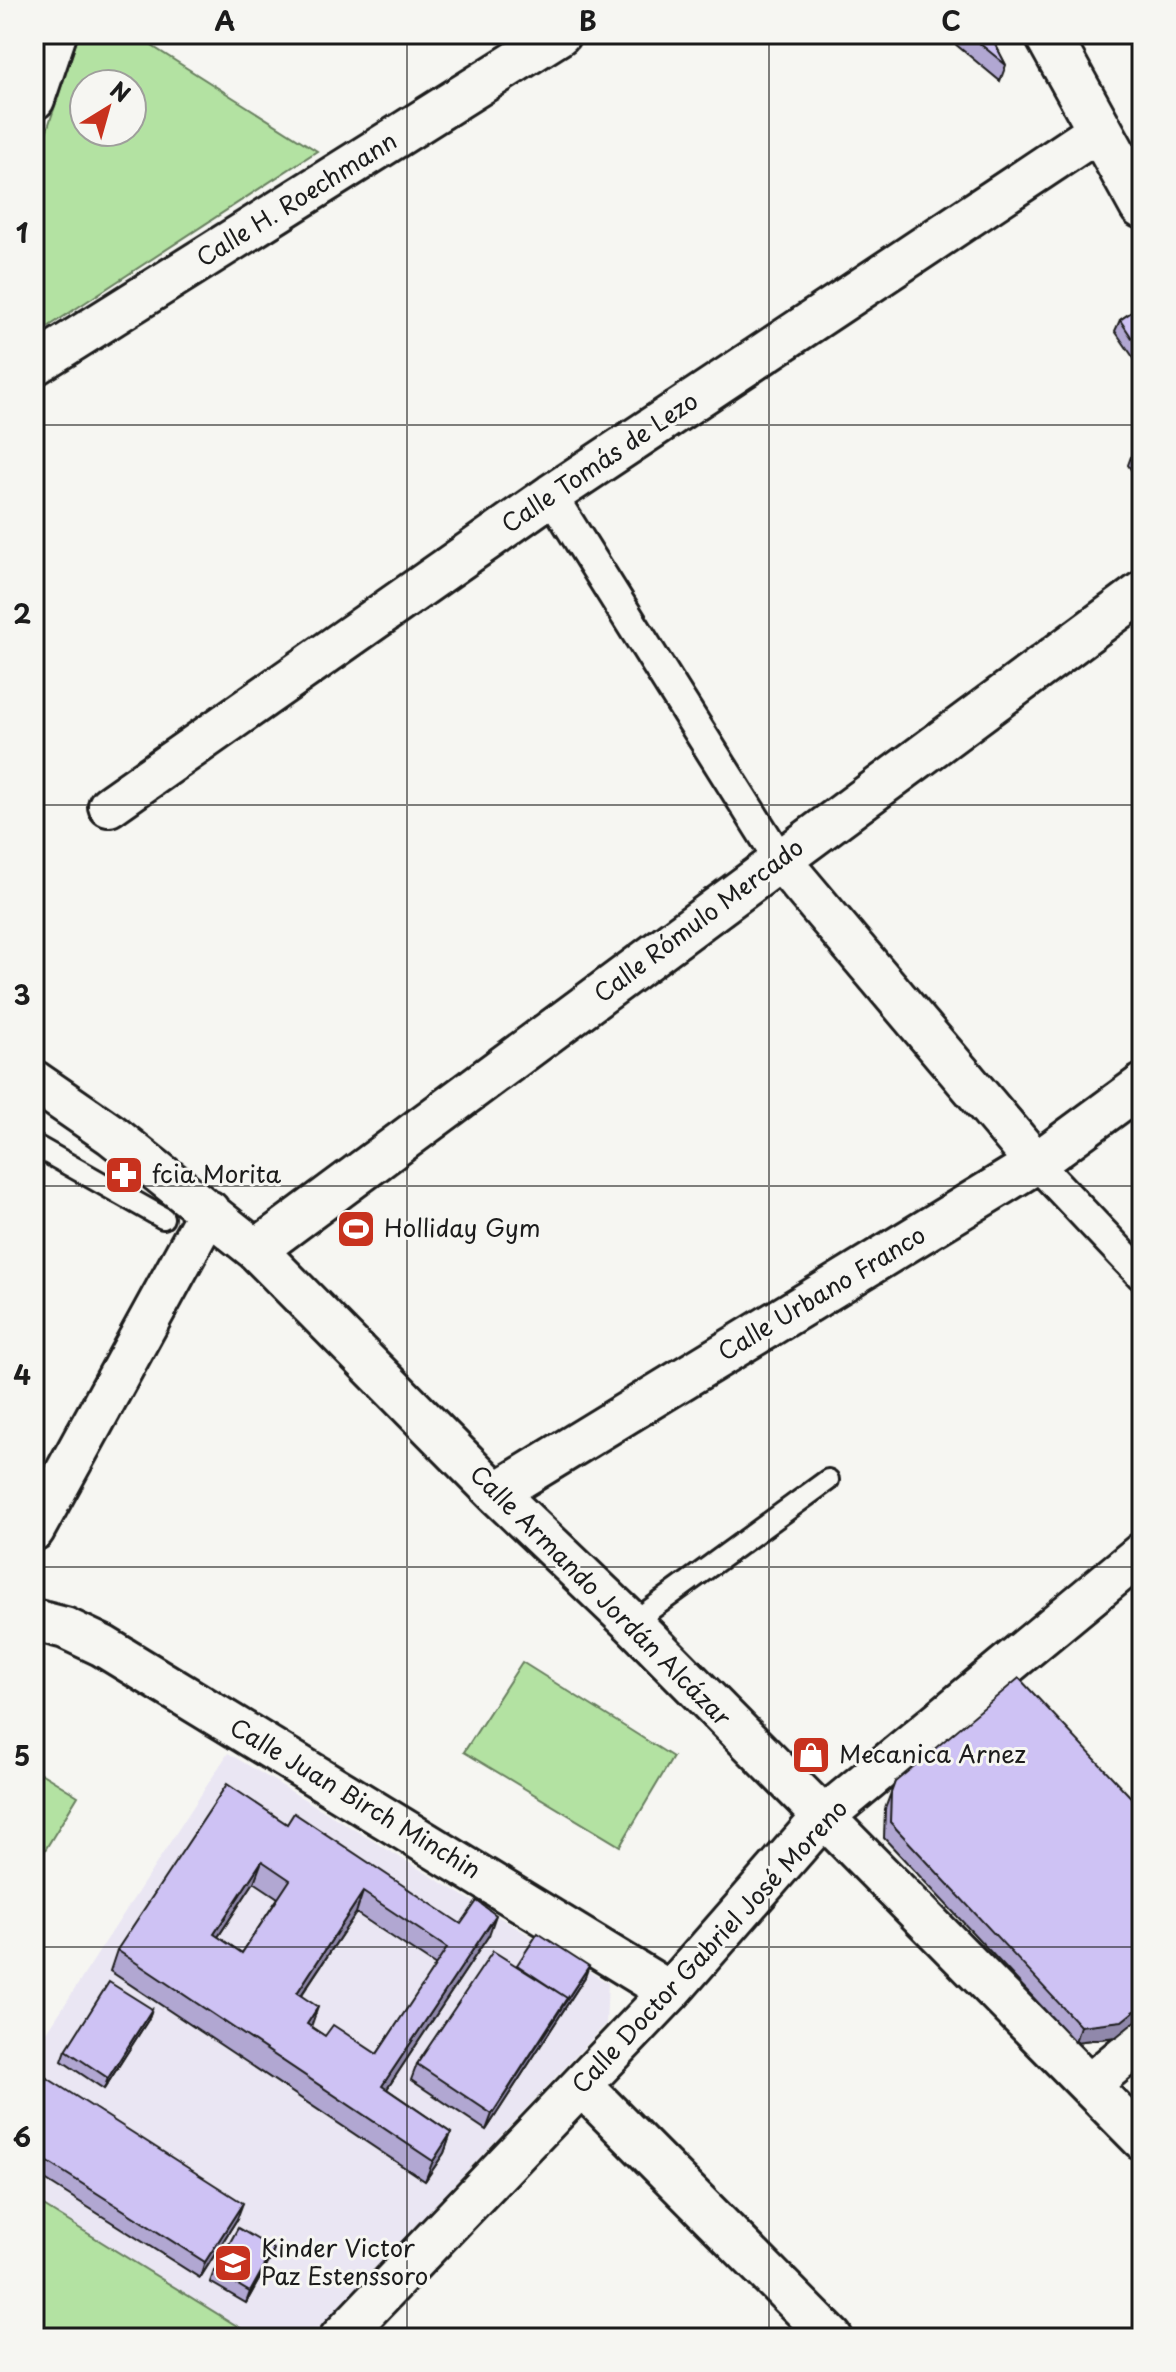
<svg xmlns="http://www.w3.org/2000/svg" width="1176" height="2372" font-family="'Playpen Sans',sans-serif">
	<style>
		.built { fill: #eae6f3 }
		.green { fill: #b3e2a2; stroke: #687f5f; stroke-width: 2; fill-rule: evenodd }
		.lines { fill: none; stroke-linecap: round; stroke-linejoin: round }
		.service-casing { stroke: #1c1c1c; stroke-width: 26 }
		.pedestrian-casing { stroke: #1c1c1c; stroke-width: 36 }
		.minor-casing { stroke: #1c1c1c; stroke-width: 46 }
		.tertiary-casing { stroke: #1c1c1c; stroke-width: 50 }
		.service { stroke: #f6f6f2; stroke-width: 20 }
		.pedestrian { stroke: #f6f6f2; stroke-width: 30 }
		.minor { stroke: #f6f6f2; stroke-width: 40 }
		.tertiary { stroke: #f6f6f2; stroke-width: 44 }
		.wall { fill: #b1a7d2; stroke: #1c1c1c; stroke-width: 2; fill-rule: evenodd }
		.shaded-wall { fill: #9088ab; stroke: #1c1c1c; stroke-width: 2 }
		.building { fill: #cec2f4; stroke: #1c1c1c; stroke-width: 2; fill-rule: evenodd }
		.grid { fill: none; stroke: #1c1c1c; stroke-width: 2; stroke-opacity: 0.55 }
		.labels { text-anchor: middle; stroke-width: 6; stroke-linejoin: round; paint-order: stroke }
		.street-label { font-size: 24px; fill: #1c1c1c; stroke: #f6f6f2 }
		.poi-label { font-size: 24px; fill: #1c1c1c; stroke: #f6f6f2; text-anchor: start }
		.neatline { fill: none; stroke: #1c1c1c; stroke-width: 3 }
		.grid-label { font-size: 26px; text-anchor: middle; font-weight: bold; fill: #1c1c1c }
	</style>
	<rect width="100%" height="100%" fill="#f6f6f2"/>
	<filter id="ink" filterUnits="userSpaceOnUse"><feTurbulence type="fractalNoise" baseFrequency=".0125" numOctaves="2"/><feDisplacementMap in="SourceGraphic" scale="16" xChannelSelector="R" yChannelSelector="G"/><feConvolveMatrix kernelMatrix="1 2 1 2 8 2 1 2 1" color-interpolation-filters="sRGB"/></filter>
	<g filter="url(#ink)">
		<!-- built -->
		<path class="built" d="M228,1753L608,1983L606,2024L309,2338H249L245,2331L34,2200V2052Z"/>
		<!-- green -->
		<path class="green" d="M79,34H133L317,151L34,336V169ZM84,84H132V132H84Z
			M522,1662L673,1757L620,1846L464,1752Z
			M34,1769L78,1796L34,1868Z
			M34,2200L245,2331L249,2338H34Z"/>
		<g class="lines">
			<!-- service casing -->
			<g class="service-casing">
				<path id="service" d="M34,1145L163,1218
					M632,1623L828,1480"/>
			</g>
			<!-- pedestrian casing -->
			<g class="pedestrian-casing">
				<path id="pedestrian" d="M551,495L780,860
					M1036,1163L1142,1275"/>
			</g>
			<!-- minor casing -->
			<g class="minor-casing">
				<path id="minor" d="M34,99L56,34
					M34,365L560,34
					M109,806L551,495L1098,131
					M780,860L1036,1163
					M34,1081L112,1135L256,1250L496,1493L632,1623L1142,2139
					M256,1250L1142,592
					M496,1493L1036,1163L1142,1085
					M34,1530L209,1211
					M34,1620L65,1628L103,1646L670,1992
					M1089,2085L1142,2041
					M582,2086L832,2338
					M340,2338L670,1992L822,1818L1142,1553"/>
			</g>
			<!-- tertiary casing -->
			<g class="tertiary-casing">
				<path id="tertiary" d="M1047,34L1142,206"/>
			</g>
			<!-- service -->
			<use href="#service" class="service"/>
			<!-- pedestrian -->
			<use href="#pedestrian" class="pedestrian"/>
			<!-- minor -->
			<use href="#minor" class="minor"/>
			<!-- tertiary -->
			<use href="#tertiary" class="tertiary"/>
		</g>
		<!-- wall -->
		<path class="wall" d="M943,34H990L1006,65L1000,81Z
			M1142,305V370L1115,331L1120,320Z
			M1142,448V486L1128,465L1132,454Z
			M895,1782L1116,2037L1075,2042L884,1838L885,1809Z
			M287,1824L461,1924L489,1935L387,2089L451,2133L444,2153L425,2181L110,1971L117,1950ZM254,1882L278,1898L242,1953L218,1937ZM356,1913L436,1966L377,2054L325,2036L311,2027L301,1996Z
			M517,1965L585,1977L486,2130L411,2080L417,2064Z
			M152,2009L148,2020L104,2089L62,2061L66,2050Z
			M34,2092L237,2219L200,2278L34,2173Z
			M270,2260L246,2303L210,2282L214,2271Z"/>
		<!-- shaded-wall -->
		<path class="shaded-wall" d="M262,1861L254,1882L206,1955L214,1934Z
			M363,1892L356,1913L289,2013L297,1993Z
			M496,1915L489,1935L375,2107L382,2086Z
			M589,1966L585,1977L486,2130L492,2114Z
			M1142,2005V2016L1116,2037L1075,2042L1080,2026Z
			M318,2007L311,2027L307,2024Z
			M152,2009L148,2020L104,2089L108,2078Z
			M451,2133L444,2153L425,2181L433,2161Z
			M243,2203L237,2219L200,2278L205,2262Z
			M274,2249L270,2260L246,2303L250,2292Z"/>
		<!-- building -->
		<path class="building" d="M968,34H990L1006,65Z
			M1142,305V353L1120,320Z
			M1142,448V469L1132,454Z
			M1019,1678L1142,1809V2005L1122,2021L1080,2026L890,1822L891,1793L895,1782Z
			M227,1784L287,1824L294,1813L461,1924L477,1901L496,1915L382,2086L451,2133L433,2161L117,1950ZM262,1861L290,1880L242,1953L214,1934ZM363,1892L447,1948L377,2054L333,2025L325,2036L307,2024L318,2007L297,1993Z
			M538,1933L589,1966L565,2002L567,1998L517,1965Z
			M493,1951L567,1998L492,2114L417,2064Z
			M109,1982L152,2009L108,2078L66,2050Z
			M44,2076L243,2203L205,2262L34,2153V2092Z
			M238,2228L274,2249L250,2292L214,2271Z"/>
	</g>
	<!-- grid -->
	<path class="grid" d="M407,34V2338M769,34V2338M34,425H1142M34,805H1142M34,1186H1142M34,1567H1142M34,1947H1142"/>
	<!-- icons -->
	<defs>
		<g id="pharmacy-square" transform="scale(2)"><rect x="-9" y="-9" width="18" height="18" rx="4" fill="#c8321e" stroke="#f6f6f2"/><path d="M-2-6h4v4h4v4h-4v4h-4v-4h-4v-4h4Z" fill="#fff"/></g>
		<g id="stadium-square" transform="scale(2)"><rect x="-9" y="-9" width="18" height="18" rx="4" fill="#c8321e" stroke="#f6f6f2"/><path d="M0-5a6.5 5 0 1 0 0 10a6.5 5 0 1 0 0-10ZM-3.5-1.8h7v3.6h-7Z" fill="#fff"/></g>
		<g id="shop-square" transform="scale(2)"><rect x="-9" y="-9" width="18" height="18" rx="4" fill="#c8321e" stroke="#f6f6f2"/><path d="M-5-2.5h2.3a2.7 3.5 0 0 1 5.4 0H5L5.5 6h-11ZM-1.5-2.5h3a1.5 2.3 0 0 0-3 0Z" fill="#fff"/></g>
		<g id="school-square" transform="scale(2)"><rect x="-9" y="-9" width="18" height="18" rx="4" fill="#c8321e" stroke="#f6f6f2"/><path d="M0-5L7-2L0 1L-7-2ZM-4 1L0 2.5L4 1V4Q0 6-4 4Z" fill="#fff"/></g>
	</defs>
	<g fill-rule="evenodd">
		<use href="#pharmacy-square" x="124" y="1175"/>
		<use href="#stadium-square" x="356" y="1229"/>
		<use href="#shop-square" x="811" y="1755"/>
		<use href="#school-square" x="233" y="2263"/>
	</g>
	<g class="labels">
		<!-- street labels -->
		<g class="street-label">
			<text transform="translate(297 200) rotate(-32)" y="8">Calle H. Roechmann</text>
			<text transform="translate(600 463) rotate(-34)" y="8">Calle Tomás de Lezo</text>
			<text transform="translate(699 921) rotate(-37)" y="8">Calle Rómulo Mercado</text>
			<text transform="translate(822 1294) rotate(-31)" y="8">Calle Urbano Franco</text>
			<text transform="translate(600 1596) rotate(45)" y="8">Calle Armando Jordán Alcázar</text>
			<text transform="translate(355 1799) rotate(31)" y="8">Calle Juan Birch Minchin</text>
			<text transform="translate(710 1947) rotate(-47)" y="8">Calle Doctor Gabriel José Moreno</text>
		</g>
		<!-- poi labels -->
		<g class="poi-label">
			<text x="152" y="1183">fcia Morita</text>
			<text x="384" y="1237">Holliday Gym</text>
			<text x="839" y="1763">Mecanica Arnez</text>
			<text x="261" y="2257">Kinder Victor<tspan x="261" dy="28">Paz Estenssoro</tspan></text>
		</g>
	</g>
	<!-- margin -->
	<rect width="1176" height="2372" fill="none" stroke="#f6f6f2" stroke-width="88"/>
	<!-- north arrow -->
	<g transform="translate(108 108) rotate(37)"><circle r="38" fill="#f6f6f2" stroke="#9f9f9c" stroke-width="2"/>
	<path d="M0-6L14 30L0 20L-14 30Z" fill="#c8321e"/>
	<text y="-12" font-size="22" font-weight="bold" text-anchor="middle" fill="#1c1c1c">N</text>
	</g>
	<rect x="44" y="44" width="1088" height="2284" class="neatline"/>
	<g class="grid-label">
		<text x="225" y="31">A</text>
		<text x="588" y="31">B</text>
		<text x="951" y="31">C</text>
		<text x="22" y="243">1</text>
		<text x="22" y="624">2</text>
		<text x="22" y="1005">3</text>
		<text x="22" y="1385">4</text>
		<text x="22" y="1766">5</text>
		<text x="22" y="2147">6</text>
	</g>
</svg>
